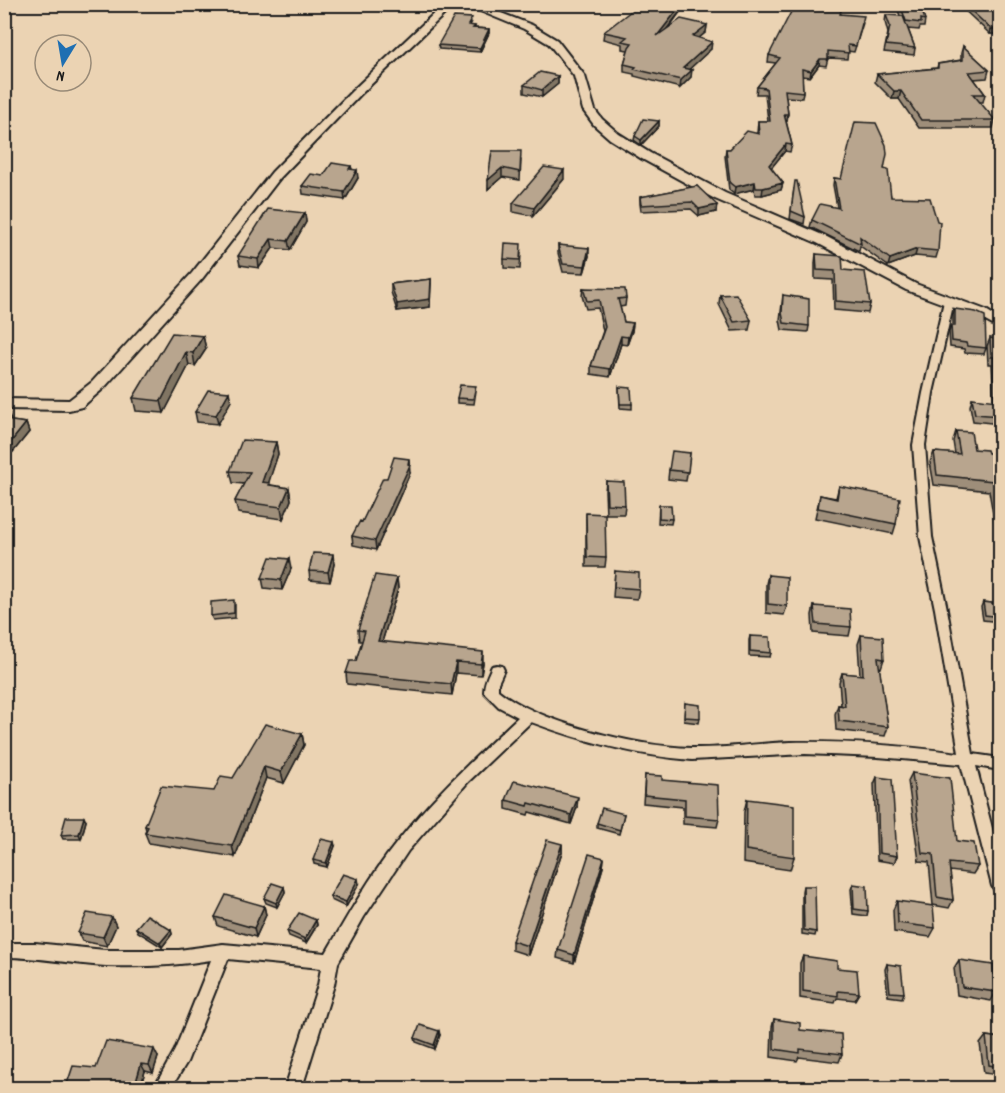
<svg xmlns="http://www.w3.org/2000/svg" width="1005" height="1093" font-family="Dekko,sans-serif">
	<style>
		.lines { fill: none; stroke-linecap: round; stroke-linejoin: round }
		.street-casing { stroke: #1c1c1c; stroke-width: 4 }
		.secondary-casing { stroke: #1c1c1c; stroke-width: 4 }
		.street { fill: #ebd3b3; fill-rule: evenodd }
		.secondary { fill: #ebd3b3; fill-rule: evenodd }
		.wall { fill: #9e8e7a; stroke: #1c1c1c; stroke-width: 1.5 }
		.shaded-wall { fill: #817463; stroke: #1c1c1c; stroke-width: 1.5 }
		.building { fill: #b8a58e; stroke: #1c1c1c; stroke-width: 1.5 }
	</style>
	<rect width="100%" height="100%" fill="#ebd3b3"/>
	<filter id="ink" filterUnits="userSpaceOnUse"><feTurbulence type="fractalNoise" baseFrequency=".0167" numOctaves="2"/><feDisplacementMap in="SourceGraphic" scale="12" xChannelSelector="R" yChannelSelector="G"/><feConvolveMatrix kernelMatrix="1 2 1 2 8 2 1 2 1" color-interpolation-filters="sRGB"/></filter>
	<g filter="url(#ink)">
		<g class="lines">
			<!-- street casing -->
			<g class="street-casing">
				<path id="street" d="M988,4H995L1000,15V22L998,21Z
					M949,298L954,301L933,393L925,445L932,537L947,609L973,754L1000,758V770L976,766L1000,859V893L995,891L992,886L961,764L878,757L805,754L692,760C637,756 582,741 531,722L468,782L408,851L364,917L338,963L334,985L302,1088H285L318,985L321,968L228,959L187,1062L171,1088H154L175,1050L211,960C176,966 141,967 106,966C72,964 39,957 4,957V943H35L105,950H179L223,944L326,953C348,915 370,876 398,841C433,796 477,756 518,717L499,707L484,692C484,682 488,675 492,666L497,665L502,666L504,670L498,683V690C538,723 639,747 691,748C724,749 758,743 791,742C847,741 904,746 959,753L935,609L920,537L913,445L923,393L944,301Z"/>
			</g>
			<!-- secondary casing -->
			<g class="secondary-casing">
				<path id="secondary" d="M444,4H455L360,95L280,178L202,279L104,388L82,407L69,410L4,409V399L69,400L92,382L192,273L272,172L352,91Z
					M463,4H478L532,25L557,40L585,76L595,110L602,119L618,133L650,153L725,193L827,237L916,284L986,310L1000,319V329L976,316L906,290L817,243L715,199L642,159L610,139L594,125L583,110L574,76L549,44L524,29Z"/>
			</g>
			<!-- street -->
			<use href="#street" class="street"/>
			<!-- secondary -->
			<use href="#secondary" class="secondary"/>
		</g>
		<!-- wall -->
		<path class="wall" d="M896,4H920L925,20L924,27H920L919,30L908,29L915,48L914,55L884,52L888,33L885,22L886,15L900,16Z
			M958,4H990L997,17L1000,19V34H990Z
			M683,8L668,29L707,25L706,32L699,38L711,49L689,69L691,77L680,88L634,76V74L624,72V64L628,50L622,49V44L603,39L604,32Z
			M841,14L863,23L854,52L848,51L847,59L828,58L826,66L819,65L810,77L802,76L803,92L802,98L786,97L788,114L787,121H786L792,145L790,152L785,151L771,168L783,183L781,190L762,195H755L754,189L734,194L729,190L725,156L726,149H730L757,133L758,121H768L765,94H756L757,87L776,63L768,62L769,55Z
			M472,22L470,25L475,26V28L489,29V33L480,52L439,49L438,45Z
			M963,46L989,70L987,78L974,79L985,94L983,102H979L995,120L993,128H919L899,99H892L875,82L877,74L937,68L938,64L961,60V53Z
			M558,76V84L542,97L524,93V85Z
			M659,121V126L641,145L634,140L635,136Z
			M492,151L521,160L520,180L502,177L488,189Z
			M351,166L352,169L358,178L345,200L303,194L302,186L323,176Z
			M884,169L891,197L938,251L936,258L915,256L888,266L860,246L859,251L810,227L812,220L837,207L833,185L834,178L841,179Z
			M564,179L533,216L513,212V203Z
			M697,186L716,212L699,216L691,209L641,211L640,204V197Z
			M794,188L805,217L804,224L790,219Z
			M305,213L306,222L290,250L273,248L259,268L240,265L238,256Z
			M558,245L589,256L584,273L563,272L558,253Z
			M521,253L520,269L504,268V259Z
			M816,254L843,270L870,304L868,313L834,310L833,280L815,279V263Z
			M431,279L430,307L397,311L391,292V284Z
			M583,288L626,298L625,306L620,307L624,322L633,323L632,331L627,345L621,344L610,377L591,374V366L603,331L598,308L586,309L582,296Z
			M720,295L751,320L749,330L732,331L719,304Z
			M783,295L809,326L808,332L782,330L780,320Z
			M955,309L986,348L984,354L965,353L964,349L950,347L949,332L951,326H953V315Z
			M203,336L206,349L195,366L189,365L164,413L136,411L133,398Z
			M990,338L1000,340V424L973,421L970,406L972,398L994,401L992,364H988L987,346Z
			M619,387L632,404V409L620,408Z
			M476,391L474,404L457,403V398Z
			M231,401L218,424L197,422L195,412Z
			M4,414L11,421L26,423L29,432L13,452L4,451Z
			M956,431L974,449L988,453L1000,454V537H997L989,491L934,485L930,462L934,452L955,454L953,441Z
			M276,442L278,454L268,483L271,485L289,488L291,500L283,519L238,513L235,501L244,484L233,483L230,471Z
			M690,453L686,481L668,479L669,470Z
			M410,473L376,550L353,545L352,536L362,522L387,478Z
			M606,481L625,505L624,514H606L605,491Z
			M839,486L896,524L893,534L815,518L820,495L836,498Z
			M659,505L672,519L671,524L658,523Z
			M586,513L606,558L605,567H586Z
			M996,554H1000V580H997L993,561Z
			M334,564L330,582L310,580L309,571Z
			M291,569L282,590L264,588L262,578Z
			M615,571L639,589L637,599L613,597Z
			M768,575L787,606L784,615L766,613V584Z
			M397,578L398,589L382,642L483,663L481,675L456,673L452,695L347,684L346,673L356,661L362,641H359L358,630Z
			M983,602L1000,604V622L983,620L981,607Z
			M235,605V618L213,620L211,616Z
			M814,606L851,627L849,636L813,633L812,615Z
			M861,635L884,659L881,668L879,667L888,727L885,736L836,730L835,714L838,705H841L839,682L842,673L860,675L858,644Z
			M750,636L771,653L770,657L749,656V640Z
			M685,703L700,718L699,723L684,721Z
			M302,734L304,745L284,783L266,778L235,857L149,843L145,833L146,830L145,826L214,791Z
			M912,773L957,841L978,866L973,874L950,871L953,900L949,908L933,905L929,862L919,861L908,781Z
			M645,775L719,819L717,827L683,824V807L643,803Z
			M877,777L897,856L894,863L877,860L874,784Z
			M747,799L794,857L790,870L743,863L744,812Z
			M506,800L577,807L571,824L529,812L528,815L506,809Z
			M624,814L619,834L597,828V823Z
			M86,821L81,839H63L61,835Z
			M562,844V853L528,955L512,950V941Z
			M335,846L327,867L314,864L313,860Z
			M604,858L603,867L574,963L557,958L558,950Z
			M359,884L346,907L331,900L330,896Z
			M853,884L868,911L867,916L853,914L851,889Z
			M803,886L816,932L815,936L802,934V891Z
			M284,887L285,892L277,907L266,903L264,898Z
			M897,901L935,928L930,937L894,932L893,910Z
			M264,906L266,915L256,937L218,926L215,917Z
			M112,917L116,926L107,946L82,941L78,933Z
			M316,920L317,925L306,943L289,936L287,931Z
			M136,928L171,930L172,934L162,947L138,932Z
			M803,956L837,968L859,993L855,1000L837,998L835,1003L800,998V963Z
			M959,960L996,992L991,1001L957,995L954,968Z
			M887,964L904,993L902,998L888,996L885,969Z
			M774,1019L800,1030L842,1054L839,1062L799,1057L797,1061L771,1057L772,1027Z
			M440,1035L435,1049L416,1042L415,1038Z
			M986,1036L1000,1038V1075L984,1073L980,1044Z
			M158,1057L153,1073L145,1071L140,1089H67L66,1087L96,1068Z"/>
		<!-- shaded-wall -->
		<path class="shaded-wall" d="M682,4H684L683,8L656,43L657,36Z
			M707,25L706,32L692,44L693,36Z
			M489,29V33L480,52V48Z
			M991,29H1000V34H990Z
			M712,42L711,49L683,75V68Z
			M820,59L819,65L810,77L811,71Z
			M692,70L691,77L680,88L681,80Z
			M558,76V84L542,97V90Z
			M894,91H901L899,99H892Z
			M659,121V126L641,145V140Z
			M786,144L785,151L768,172L769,165Z
			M502,168V177L488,189V180Z
			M357,170L358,178L345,200L344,192Z
			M564,170V179L533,216L534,208Z
			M755,182L754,189L734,194L735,187Z
			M783,183L781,190L762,195L763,188Z
			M717,205L716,212L699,216V209Z
			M305,213L306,222L290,250L288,241Z
			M271,239L273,248L259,268L258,259Z
			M589,248V256L584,273L585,266Z
			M917,249L915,256L888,266L890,259Z
			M431,279L430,307L397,311V304Z
			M633,323L632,331L627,345L628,337Z
			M203,336L206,349L195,366L193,353Z
			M621,336V344L610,377V369Z
			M186,352L189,365L164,413L161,401Z
			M229,392L231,401L218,424L216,415Z
			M9,414L12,423L5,420Z
			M26,423L29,432L13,452L10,443Z
			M276,442L278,454L265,494L262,482Z
			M409,459L410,473L376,550L375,541Z
			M289,488L291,500L283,519L281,507Z
			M333,554L334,564L330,582L328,572Z
			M289,559L291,569L282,590L281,580Z
			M397,578L398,589L379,652L378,641Z
			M483,652V663L481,675V664Z
			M456,662V673L452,695L451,684Z
			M302,734L304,745L284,783L281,772Z
			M264,767L266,778L235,857L232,846Z
			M578,797L577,807L571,824V815Z
			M84,817L86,821L81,839L79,834Z
			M334,842L335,846L327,867L326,863Z
			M562,844V853L528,955V946Z
			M604,858L603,867L574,963V955Z
			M358,879L359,884L346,907V902Z
			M284,887L285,892L277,907L276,903Z
			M264,906L266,915L256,937L254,928Z
			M112,917L116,926L107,946L103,937Z
			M316,920L317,925L306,943L305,939Z
			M171,930L172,934L162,947L160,943Z
			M439,1031L440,1035L435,1049L434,1045Z
			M154,1049L158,1057L153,1073L149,1065Z
			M141,1064L145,1071L140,1089H134Z"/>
		<!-- building -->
		<path class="building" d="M640,4H682L657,36L681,19L707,25L693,36L712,42L683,68L692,70L681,80L634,69L636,67L624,64L629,47L632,43L622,41L627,37L604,32Z
			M800,4H843L840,14L864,16L856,46L848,45L849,53L828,51V59H820L811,71L802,69L803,92L785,90L788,114H784L792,145L786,144L769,165L783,183L763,188H756L755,182L735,187L730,183L726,149H730L747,131L759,134L758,121H770L766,88L757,87L780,58L769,55L793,8Z
			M900,4H920L925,20L921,19V23L906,21Z
			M964,4H990L997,17L1000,19V29H991Z
			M886,15L903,16L915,48L886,45L890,26Z
			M454,17L472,18L468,25L475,26L473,28L489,29L480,48L438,45Z
			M963,46L989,70L969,72L985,94H973L995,120H921L901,91H894L877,74L938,68V64L963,60Z
			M540,72L558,76L542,90L524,85Z
			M643,119L659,121L641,140L635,136Z
			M855,122L876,123L886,145L887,154L884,169L888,170L891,197L930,198L937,221L940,222L938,251L917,249L890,259L860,237L861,244L812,220L820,204L839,208L834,178L841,179Z
			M492,151H521L520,172L502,168L488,180Z
			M332,163L351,166L349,169L357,170L344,192L302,186L311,174L323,176Z
			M544,167L564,170L534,208L513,203Z
			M795,181H797L805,217L791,211Z
			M697,186L717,205L699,209L692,202L641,205L640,197Z
			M268,209L305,213L288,241L271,239L258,259L238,256Z
			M505,243L521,244L520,260L504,259Z
			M558,245L589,248L585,266L563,264Z
			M816,254L842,256L843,270L865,272L870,304L836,301L835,271L817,270Z
			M431,279L430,299L397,304L391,284Z
			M583,288L625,289L626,298L618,299L624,322L633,323L628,337L621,336L610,369L591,366L605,327L599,300L587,301Z
			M736,294L751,320L734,322L720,295Z
			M783,295L809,299V326L784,323L782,313Z
			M955,309L976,312L985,316L986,348L967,346L966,343L952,341L951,326H955Z
			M172,333L203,336L193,353L186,352L161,401L133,398Z
			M990,338L1000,340V416L975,414L972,398L997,401L994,357H991Z
			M460,385L476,386L473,399L457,398Z
			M619,387L631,388L632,404H620Z
			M208,390L229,392L216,415L195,412Z
			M4,414H9L5,420L26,423L10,443L4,442Z
			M956,431L971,432L974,449L987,450L988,453L1000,454V521L993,481L937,475L934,452L960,454Z
			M242,440L276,442L262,482L270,483L269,485L289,488L281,507L235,501L250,472L230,471Z
			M672,451L690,453L688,472L669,470Z
			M394,457L409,459L408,464L410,465L375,541L352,536L360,521L362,522L383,478H387Z
			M606,481L624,482L625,505L607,504Z
			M839,486L900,498L896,524L818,508L820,495L837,499Z
			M659,505H671L672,519L659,518Z
			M586,513L605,514L606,558L587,557Z
			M313,553L333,554L328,572L309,571Z
			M996,554H1000V573Z
			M270,557L289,559L281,580L262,578Z
			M615,571L639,573V589L614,587Z
			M375,575L397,578L378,641L483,652L481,664L456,662L451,684L346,673L350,661H356L365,631L358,630Z
			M768,575L787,577V606L768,604Z
			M234,600V613L211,616V602Z
			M983,602L1000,604V617L985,615Z
			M814,606L850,609L851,627L816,624Z
			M861,635L883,637L884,659L878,658L888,727L839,721L838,705L845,706L842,673L863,675Z
			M750,636L770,637L771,653L750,651Z
			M685,703L700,705V718L684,717Z
			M265,724L302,734L281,772L264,767L232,846L145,833L148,827L145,826L161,786L214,791L221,776L233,778Z
			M912,773L950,778L957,841L974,843L978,866L949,863L953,900L937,897L933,854L922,853Z
			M645,775L662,776V780L718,785L719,819L685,816V799L644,795Z
			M877,777L892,779L897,856L879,853Z
			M514,781L578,797L571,815L529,803L528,806L506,800Z
			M747,799L794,805V857L746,850Z
			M602,808L624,814L620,830L597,823Z
			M66,817H84L79,834L61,835Z
			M321,839L334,842L326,863L313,860Z
			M547,840L562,844L528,946L512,941Z
			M589,854L604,858L574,955L558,950Z
			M343,874L358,879L346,902L330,896Z
			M272,883L284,887L276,903L264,898Z
			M853,884L867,886L868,911L854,909Z
			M803,886H815L816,932L804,930Z
			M226,895L264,906L254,928L215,917Z
			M897,901L933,906L935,928L898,923Z
			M87,913L112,917L103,937L78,933Z
			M299,913L316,920L305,939L287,931Z
			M147,915L171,930L160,943L136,928Z
			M803,956L837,961V968L857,970L859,993L838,991V996L803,991Z
			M959,960L993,965L996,992L962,987Z
			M887,964L901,966L904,993L890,992Z
			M774,1019L800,1023V1030L841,1034L842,1054L800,1049V1053L774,1049Z
			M420,1025L439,1031L434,1045L415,1038Z
			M986,1036L1000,1038V1067L989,1065Z
			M106,1041L154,1049L149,1065L141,1064L134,1089H81L66,1087L73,1066L96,1068Z
			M826,1081L844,1084V1089H802V1083L826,1086Z
			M204,1085L215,1089H203Z"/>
	</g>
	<!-- margin -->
	<rect width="1005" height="1093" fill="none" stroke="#ebd3b3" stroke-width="24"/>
	<rect x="12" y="12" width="981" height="1069" fill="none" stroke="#1c1c1c" stroke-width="2" filter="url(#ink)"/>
	<!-- north arrow -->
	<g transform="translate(63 63) rotate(191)"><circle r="28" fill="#ebd3b3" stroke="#988a77" stroke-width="1.5"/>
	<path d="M0-4.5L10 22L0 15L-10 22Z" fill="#1f6fb2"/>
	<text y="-9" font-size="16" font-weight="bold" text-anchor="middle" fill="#1c1c1c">N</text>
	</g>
</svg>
